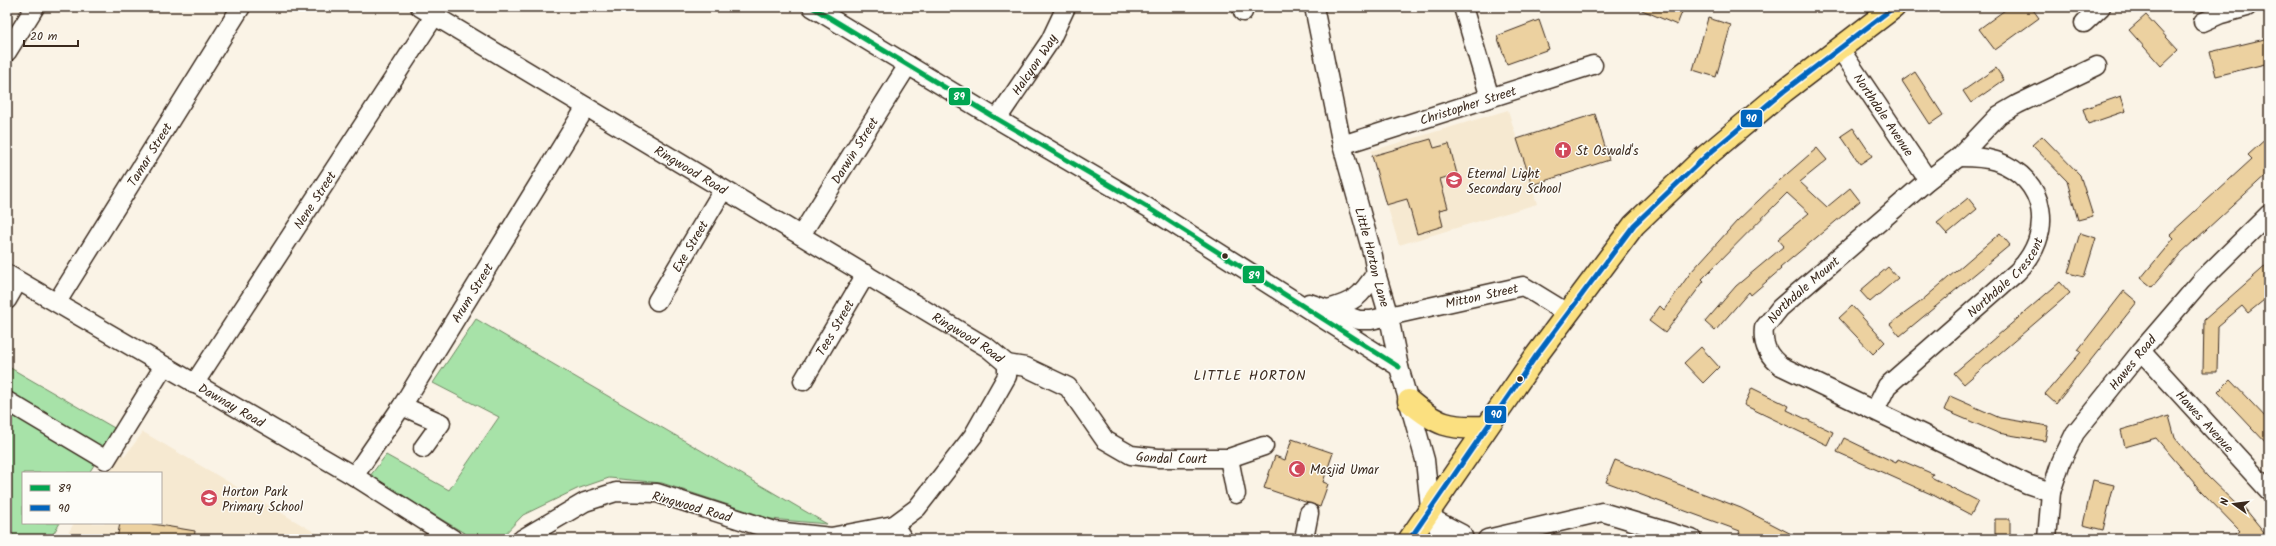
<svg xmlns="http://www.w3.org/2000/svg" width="2276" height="546" font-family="Kalam,sans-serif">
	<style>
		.built { fill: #f6e9d1 }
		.green { fill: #a7e2a8; stroke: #718663 }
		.building { fill: #ecd1a0; stroke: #3b2a1e }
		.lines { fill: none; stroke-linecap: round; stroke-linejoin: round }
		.minor-casing { stroke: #3b2a1e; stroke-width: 21 }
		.major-casing { stroke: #3b2a1e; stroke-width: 25 }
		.minor { stroke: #fdfcf7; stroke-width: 18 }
		.major { stroke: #fbe080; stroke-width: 22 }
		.bus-1-casing { stroke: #fdfcf7; stroke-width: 8 }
		.bus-2-casing { stroke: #fdfcf7; stroke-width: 8 }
		.bus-1 { stroke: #00a651; stroke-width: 5 }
		.bus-2 { stroke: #0065bd; stroke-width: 5 }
		.bus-dot { fill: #3b2a1e; stroke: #fdfcf7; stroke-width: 1.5 }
		.labels { text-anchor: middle; stroke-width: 3; stroke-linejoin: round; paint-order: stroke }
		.street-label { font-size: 13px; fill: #3b2a1e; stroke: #fdfcf7 }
		.poi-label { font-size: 13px; fill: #3b2a1e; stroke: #fdfcf7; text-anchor: start }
		.neighbourhood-label { font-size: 14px; letter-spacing: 1px; fill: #3b2a1e; stroke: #fdfcf7 }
		.line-badge { stroke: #fdfcf7; stroke-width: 1.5 }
		.badge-label { font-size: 11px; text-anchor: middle; font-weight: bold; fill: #fff }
	</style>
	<rect width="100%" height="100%" fill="#faf3e6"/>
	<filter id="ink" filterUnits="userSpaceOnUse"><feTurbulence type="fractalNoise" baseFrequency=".025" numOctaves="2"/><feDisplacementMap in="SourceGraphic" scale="8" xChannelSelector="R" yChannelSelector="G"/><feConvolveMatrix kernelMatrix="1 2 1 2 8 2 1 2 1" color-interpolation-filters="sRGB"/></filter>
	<g filter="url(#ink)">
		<!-- built -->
		<path class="built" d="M1508,110L1537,204L1399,245L1371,151Z
			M143,432L326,539H65L74,523H161V473H103L116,450L125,456Z"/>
		<!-- green -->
		<path class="green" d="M476,319L827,524L771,519L662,483L609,478L577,489L523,515L500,539H474L370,476L386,455L449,490L499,417L433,383Z
			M7,366L116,429L89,473H23V523H60L50,539H7Z"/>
		<!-- building -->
		<path class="building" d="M1635,7H1684L1677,25Z
			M2009,7H2031L2039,18L1995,50L1979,29Z
			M2146,15L2178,50L2161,66L2129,30Z
			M1708,18L1731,25L1716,77L1693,70Z
			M1539,20L1549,49L1507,64L1497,36Z
			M2269,38V63L2216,76L2210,52Z
			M1996,68L2004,80L1971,103L1963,91Z
			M1915,72L1943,115L1930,124L1902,81Z
			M2121,96L2126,111L2088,124L2083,109Z
			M1595,114L1609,160L1532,185L1517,139Z
			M1853,128L1872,156L1860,164L1841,136Z
			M2042,136L2080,175L2093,216L2078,220L2067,181L2032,145Z
			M2269,136V172L2182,252L2152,287L2141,278L2174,238L2170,234L2252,159L2248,155Z
			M1431,139L1434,148L1449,144L1457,174L1440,179L1448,208L1439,210L1443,226L1417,234L1407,199L1386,205L1372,156Z
			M1817,148L1827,160L1800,182L1827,207L1850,188L1860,201L1780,268L1781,269L1751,295L1749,292L1715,331L1705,322L1736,286L1784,246L1778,239L1809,213L1787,193L1702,279L1704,281L1665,333L1649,321L1660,306L1664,310L1691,272L1737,221L1780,180Z
			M1968,198L1977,209L1947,234L1937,223Z
			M2000,233L2010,245L1900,336L1890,324L1919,303Z
			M2080,233L2096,238L2084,277L2068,273Z
			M2269,263V296L2248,313L2242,306L2218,326L2217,372H2203L2204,320Z
			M1888,267L1898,278L1870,302L1860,291Z
			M2060,282L2070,293L1964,384L1954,373Z
			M2124,291L2137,302L2056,404L2045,394L2081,352L2078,350Z
			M1852,306L1885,342L1873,354L1839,318Z
			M1701,347L1719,367L1703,383L1684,363Z
			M2230,380L2269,421V446L2218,392Z
			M1752,388L1789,406L1787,410L1833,432L1827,445L1744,405Z
			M1950,396L2000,418L2048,426L2045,441L1998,433L1944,410Z
			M2169,416L2175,438L2207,476L2239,507L2242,505L2264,532L2255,539H2230L2240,531L2201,491L2156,438L2125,447L2121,430Z
			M1844,438L1896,463L1898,459L1933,474L1931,477L1978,501L1971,515L1933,495L1837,452Z
			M1292,439L1333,453L1323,482L1328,484L1320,507L1264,488L1275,456L1285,460Z
			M1615,460L1741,508L1801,539H1751L1739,533L1740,531L1606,482Z
			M2093,480L2114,485L2103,530L2083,525Z
			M1995,519H2010V539H1995Z
			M120,523H147L195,531L194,539H117Z"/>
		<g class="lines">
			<!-- minor casing -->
			<g class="minor-casing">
				<g id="minor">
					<path id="s1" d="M420,7L988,348L1007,364V376L973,436L917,508L894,525L831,537L775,531L657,493L616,492L585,502L522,539"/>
					<path d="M812,7L997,119L1147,207L1399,367"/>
					<path d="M1242,7L1243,12"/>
					<path id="s2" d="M1314,7L1342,145L1373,256L1376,273L1389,317L1399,367L1425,460L1430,508L1443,539"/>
					<path d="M1463,7L1490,98"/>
					<path d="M2203,22L2221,14L2247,7"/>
					<path d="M2084,23L2101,7"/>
					<path id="s3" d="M1840,49L1928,180"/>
					<path d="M7,52L35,7"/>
					<path id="s4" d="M997,119L1050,41L1066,7"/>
					<path id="s5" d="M1342,145L1593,65"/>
					<path id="s6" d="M801,235L908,65"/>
					<path id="s7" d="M7,274L354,476L453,539"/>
					<path d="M7,300L18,281"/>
					<path id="s8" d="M657,301L723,190"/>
					<path id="s9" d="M57,302L241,7"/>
					<path id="s10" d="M1309,303L1359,320H1371L1523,286L1567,313"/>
					<path d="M1328,309C1356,301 1360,297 1376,273"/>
					<path id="s11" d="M2141,351L2269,491"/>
					<path id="s12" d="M1007,364L1026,367L1068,387L1105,440L1131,455L1158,458H1229L1264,446"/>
					<path id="s13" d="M803,381L866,274"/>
					<path id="s14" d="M194,384L435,15"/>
					<path d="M7,401L106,460L164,366"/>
					<path d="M402,406L441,423L423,448"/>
					<path id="s15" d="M1875,410L1887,386L2017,272C2055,235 2048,179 1996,161C1984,157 1972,157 1959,157"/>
					<path d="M1229,458L1236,494"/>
					<path id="s16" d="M354,476L402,406L586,107"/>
					<path id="s17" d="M2051,492L2027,484L1781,366C1768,356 1762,345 1764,328L1780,308L1928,180L1959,157L1999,115L2018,104L2097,66"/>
					<path d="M1435,520L1462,534L1464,539"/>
					<path d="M894,525L903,539"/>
					<path d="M1304,539L1309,513"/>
					<path d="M1487,539L1602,512L1692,539"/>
					<path id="s18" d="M2047,539L2051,492L2061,462L2075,433L2141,351L2202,280L2269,214"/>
				</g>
			</g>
			<!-- major casing -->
			<g class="major-casing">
				<path id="major" d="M1409,401C1437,425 1449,429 1486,427
					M1410,539L1536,356L1634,225L1705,157L1784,91L1894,7"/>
			</g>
			<!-- minor -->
			<use href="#minor" class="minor"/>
			<!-- major -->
			<use href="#major" class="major"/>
			<!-- bus-1 casing -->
			<g class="bus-1-casing">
				<path id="bus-1" d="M812,7L997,119L1147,207L1399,367"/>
			</g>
			<!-- bus-2 casing -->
			<g class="bus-2-casing">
				<path id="bus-2" d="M1410,539L1536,356L1634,225L1705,157L1784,91L1894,7"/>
			</g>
			<!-- bus-1 -->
			<use href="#bus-1" class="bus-1"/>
			<!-- bus-2 -->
			<use href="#bus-2" class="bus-2"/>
		</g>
	</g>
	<!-- icons -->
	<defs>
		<g id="church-disc" transform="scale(0.9)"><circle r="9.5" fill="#d1495b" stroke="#fdfcf7"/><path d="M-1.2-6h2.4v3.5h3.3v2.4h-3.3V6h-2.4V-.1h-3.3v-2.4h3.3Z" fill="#fff"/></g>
		<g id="school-disc" transform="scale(0.9)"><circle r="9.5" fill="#d1495b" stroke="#fdfcf7"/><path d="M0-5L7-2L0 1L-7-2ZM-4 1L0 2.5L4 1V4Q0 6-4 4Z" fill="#fff"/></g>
		<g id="mosque-disc" transform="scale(0.9)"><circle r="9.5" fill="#d1495b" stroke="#fdfcf7"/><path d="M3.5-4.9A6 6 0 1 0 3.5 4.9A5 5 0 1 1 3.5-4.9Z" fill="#fff"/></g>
	</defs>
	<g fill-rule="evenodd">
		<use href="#church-disc" x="1563" y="150"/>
		<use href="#school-disc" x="1454" y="180"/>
		<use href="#mosque-disc" x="1297" y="469"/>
		<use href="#school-disc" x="209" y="498"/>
	</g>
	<!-- markers -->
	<g class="bus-dot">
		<circle cx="1225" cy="256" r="3.5"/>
		<circle cx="1520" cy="379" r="3.5"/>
	</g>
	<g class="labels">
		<!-- street labels -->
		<g class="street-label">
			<text dy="5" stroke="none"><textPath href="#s4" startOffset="66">Halcyon Way</textPath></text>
			<text dy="5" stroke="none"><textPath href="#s5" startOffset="132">Christopher Street</textPath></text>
			<text dy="5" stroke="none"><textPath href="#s3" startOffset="79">Northdale Avenue</textPath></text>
			<text dy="5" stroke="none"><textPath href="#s6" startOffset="100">Darwin Street</textPath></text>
			<text dy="5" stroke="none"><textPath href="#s9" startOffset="174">Tamar Street</textPath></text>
			<text dy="5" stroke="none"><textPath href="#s1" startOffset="316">Ringwood Road</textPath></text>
			<text dy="5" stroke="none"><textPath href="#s14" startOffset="220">Nene Street</textPath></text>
			<text dy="5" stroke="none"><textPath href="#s8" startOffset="64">Exe Street</textPath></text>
			<text dy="5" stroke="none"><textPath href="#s2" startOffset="257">Little Horton Lane</textPath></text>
			<text dy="5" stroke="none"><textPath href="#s15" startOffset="188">Northdale Crescent</textPath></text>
			<text dy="5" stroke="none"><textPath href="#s17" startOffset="397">Northdale Mount</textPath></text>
			<text dy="5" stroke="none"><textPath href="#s16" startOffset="218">Arum Street</textPath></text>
			<text dy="5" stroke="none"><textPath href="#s10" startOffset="178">Mitton Street</textPath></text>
			<text dy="5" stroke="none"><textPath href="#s13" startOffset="62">Tees Street</textPath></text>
			<text dy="5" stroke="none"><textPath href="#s1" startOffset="640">Ringwood Road</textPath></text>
			<text dy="5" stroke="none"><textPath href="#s18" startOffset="202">Hawes Road</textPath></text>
			<text dy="5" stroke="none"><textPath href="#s7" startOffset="260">Dawnay Road</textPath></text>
			<text dy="5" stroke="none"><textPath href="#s11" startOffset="95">Hawes Avenue</textPath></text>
			<text dy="5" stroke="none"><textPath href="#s12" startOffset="201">Gondal Court</textPath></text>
			<text transform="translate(692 506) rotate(16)" y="5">Ringwood Road</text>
		</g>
		<!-- poi labels -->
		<g class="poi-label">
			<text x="1576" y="155">St Oswald's</text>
			<text x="1467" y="178">Eternal Light<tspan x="1467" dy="15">Secondary School</tspan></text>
			<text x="1310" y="474">Masjid Umar</text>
			<text x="222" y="496">Horton Park<tspan x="222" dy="15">Primary School</tspan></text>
		</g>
		<!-- neighbourhood labels -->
		<g class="neighbourhood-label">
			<text x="1250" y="380">LITTLE HORTON</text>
		</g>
	</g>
	<g class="line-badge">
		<rect x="948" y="87" width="23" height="19" rx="4" fill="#00a651"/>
		<rect x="1740" y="109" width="23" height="19" rx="4" fill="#0065bd"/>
		<rect x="1242" y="265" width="23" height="19" rx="4" fill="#00a651"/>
		<rect x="1484" y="405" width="23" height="19" rx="4" fill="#0065bd"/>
	</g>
	<g class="badge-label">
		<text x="959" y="100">89</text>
		<text x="1751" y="122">90</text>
		<text x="1254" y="279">89</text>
		<text x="1496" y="418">90</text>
	</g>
	<!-- margin -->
	<rect width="2276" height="546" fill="none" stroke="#fdfcf7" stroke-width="24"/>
	<rect x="12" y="12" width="2252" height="522" fill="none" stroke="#3b2a1e" stroke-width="1.5" filter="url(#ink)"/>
	<!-- legend -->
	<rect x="22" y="472" width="140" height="52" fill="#fdfcf7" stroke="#afa8a0"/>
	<rect x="30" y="485" width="20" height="6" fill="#00a651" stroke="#afa8a0"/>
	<text x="58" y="492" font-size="12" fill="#3b2a1e">89</text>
	<rect x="30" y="505" width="20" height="6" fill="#0065bd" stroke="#afa8a0"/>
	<text x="58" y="512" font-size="12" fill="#3b2a1e">90</text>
	<!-- north arrow -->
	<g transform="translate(2234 504) rotate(284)" stroke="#fdfcf7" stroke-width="3" paint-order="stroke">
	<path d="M0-3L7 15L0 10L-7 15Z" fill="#3b2a1e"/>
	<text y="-6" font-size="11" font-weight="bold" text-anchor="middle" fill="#3b2a1e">N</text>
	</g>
	<!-- scale -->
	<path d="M24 40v6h54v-6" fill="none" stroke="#3b2a1e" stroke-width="2"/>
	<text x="30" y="40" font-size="12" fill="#3b2a1e" stroke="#fdfcf7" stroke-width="3" paint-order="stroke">20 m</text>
</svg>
